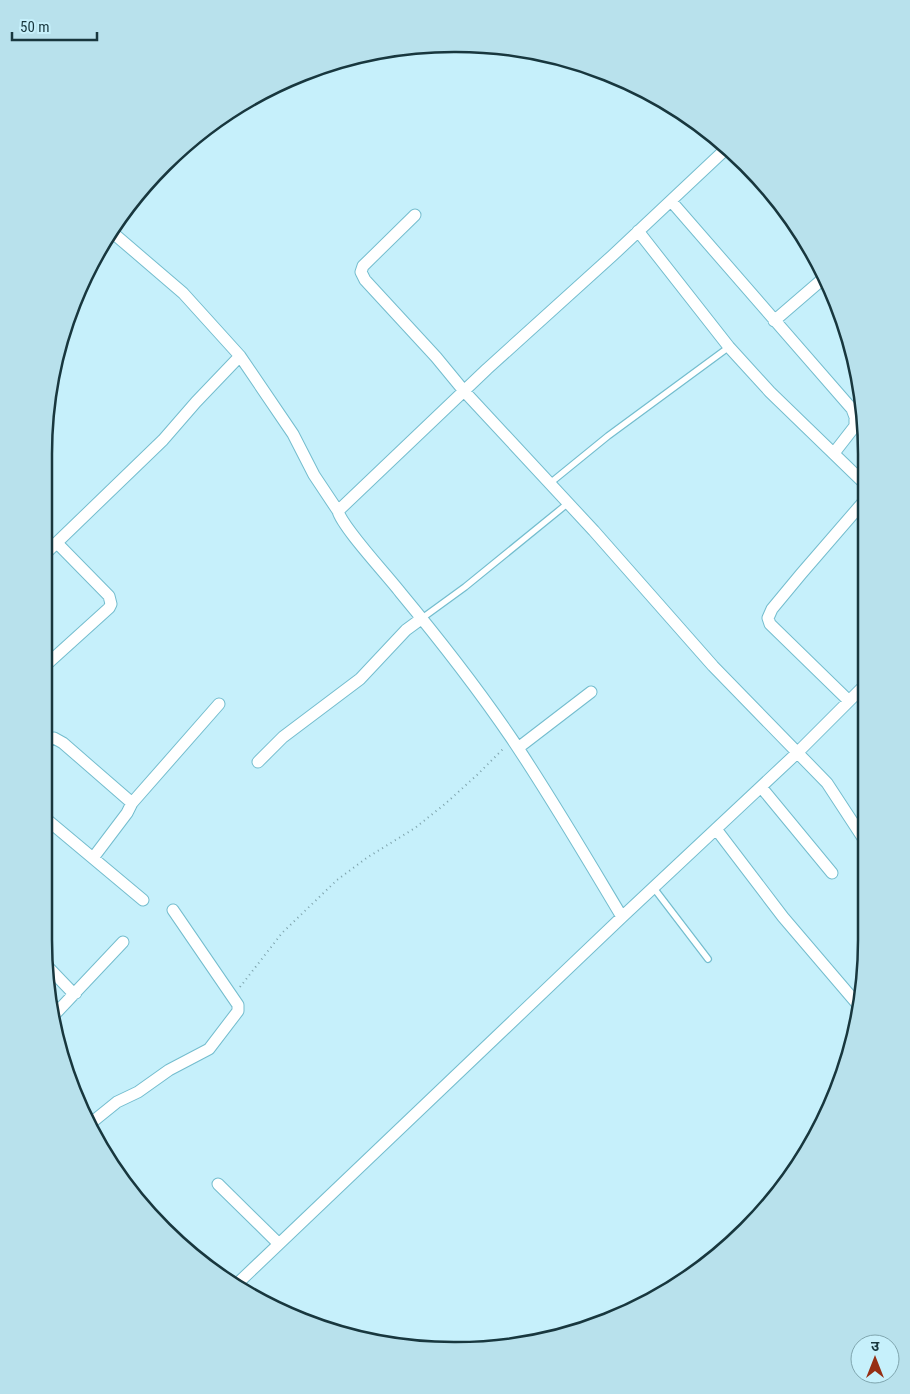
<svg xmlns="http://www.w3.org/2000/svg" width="910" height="1394" font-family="'Roboto Condensed','Noto Sans Devanagari',sans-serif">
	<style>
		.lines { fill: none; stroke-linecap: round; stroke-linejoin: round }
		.service-casing { stroke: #74bdce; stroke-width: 8 }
		.minor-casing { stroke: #74bdce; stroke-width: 13 }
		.path { stroke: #7da2ab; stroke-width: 2; stroke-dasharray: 1 4; stroke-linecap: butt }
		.service { stroke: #fff; stroke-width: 5.5 }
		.minor { stroke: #fff; stroke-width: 11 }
		.rim { fill: none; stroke: #18373e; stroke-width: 2.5 }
	</style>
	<rect width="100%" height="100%" fill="#c6f0fb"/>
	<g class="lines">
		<!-- service casing -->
		<g class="service-casing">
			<path id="service" d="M549,484L608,436L729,347
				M421,619L465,587L567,504
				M653,887L708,959"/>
		</g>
		<!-- minor casing -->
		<g class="minor-casing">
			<path id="minor" d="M671,201L852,409L855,417V426L834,453
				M415,215L363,266L361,272L365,280L436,357L464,391L594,531L713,666L827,783L863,838
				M638,231L729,347L770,392L865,484
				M113,233L183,293L240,356L293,434L314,475L338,511
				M774,321L825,277
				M46,553L163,440L196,402L240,356
				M46,665L109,608L111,604L109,596L57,543
				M849,701L770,624L768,618L772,609L801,574L865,500
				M45,741L54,738L63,743L132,803L127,813L93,858
				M518,748L591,692
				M258,762L283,737L360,679L406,630L421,619
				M761,787L832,873
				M132,803L219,704
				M45,818L143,900
				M716,829L783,917L859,1006
				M622,917C586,857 551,797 512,739C478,689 439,639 400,592C387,575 342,527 338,511L487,369L612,256L728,147
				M49,968L73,993H76
				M56,1013L123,942
				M91,1123L117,1102L138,1092L169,1070L209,1049L238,1011V1005L173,910
				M218,1184L279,1244
				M238,1283L622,917L797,753L864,686"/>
		</g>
		<!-- path -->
		<path class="path" d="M240,987L282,933L337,880L368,857L415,828L445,804L477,775L505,747"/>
		<!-- service -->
		<use href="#service" class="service"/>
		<!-- minor -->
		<use href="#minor" class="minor"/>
	</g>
	<!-- crop -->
	<path d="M0 0H910V1394H0ZM454 52H456A402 402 0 0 1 858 454V940A402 402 0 0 1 456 1342H454A402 402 0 0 1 52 940V454A402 402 0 0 1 454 52Z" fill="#b8e1ec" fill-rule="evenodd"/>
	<path class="rim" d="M454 52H456A402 402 0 0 1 858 454V940A402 402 0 0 1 456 1342H454A402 402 0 0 1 52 940V454A402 402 0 0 1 454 52Z"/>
	<!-- north arrow -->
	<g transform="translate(875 1359)"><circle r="24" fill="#c6f0fb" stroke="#80a6af"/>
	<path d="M0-4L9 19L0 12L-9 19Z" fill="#962e13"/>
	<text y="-8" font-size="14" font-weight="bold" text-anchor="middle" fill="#18373e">उ</text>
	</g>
	<!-- scale -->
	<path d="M12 32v8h85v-8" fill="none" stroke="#18373e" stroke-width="2.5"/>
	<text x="20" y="32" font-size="15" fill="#18373e" stroke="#c6f0fb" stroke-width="4" paint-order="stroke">50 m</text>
</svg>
